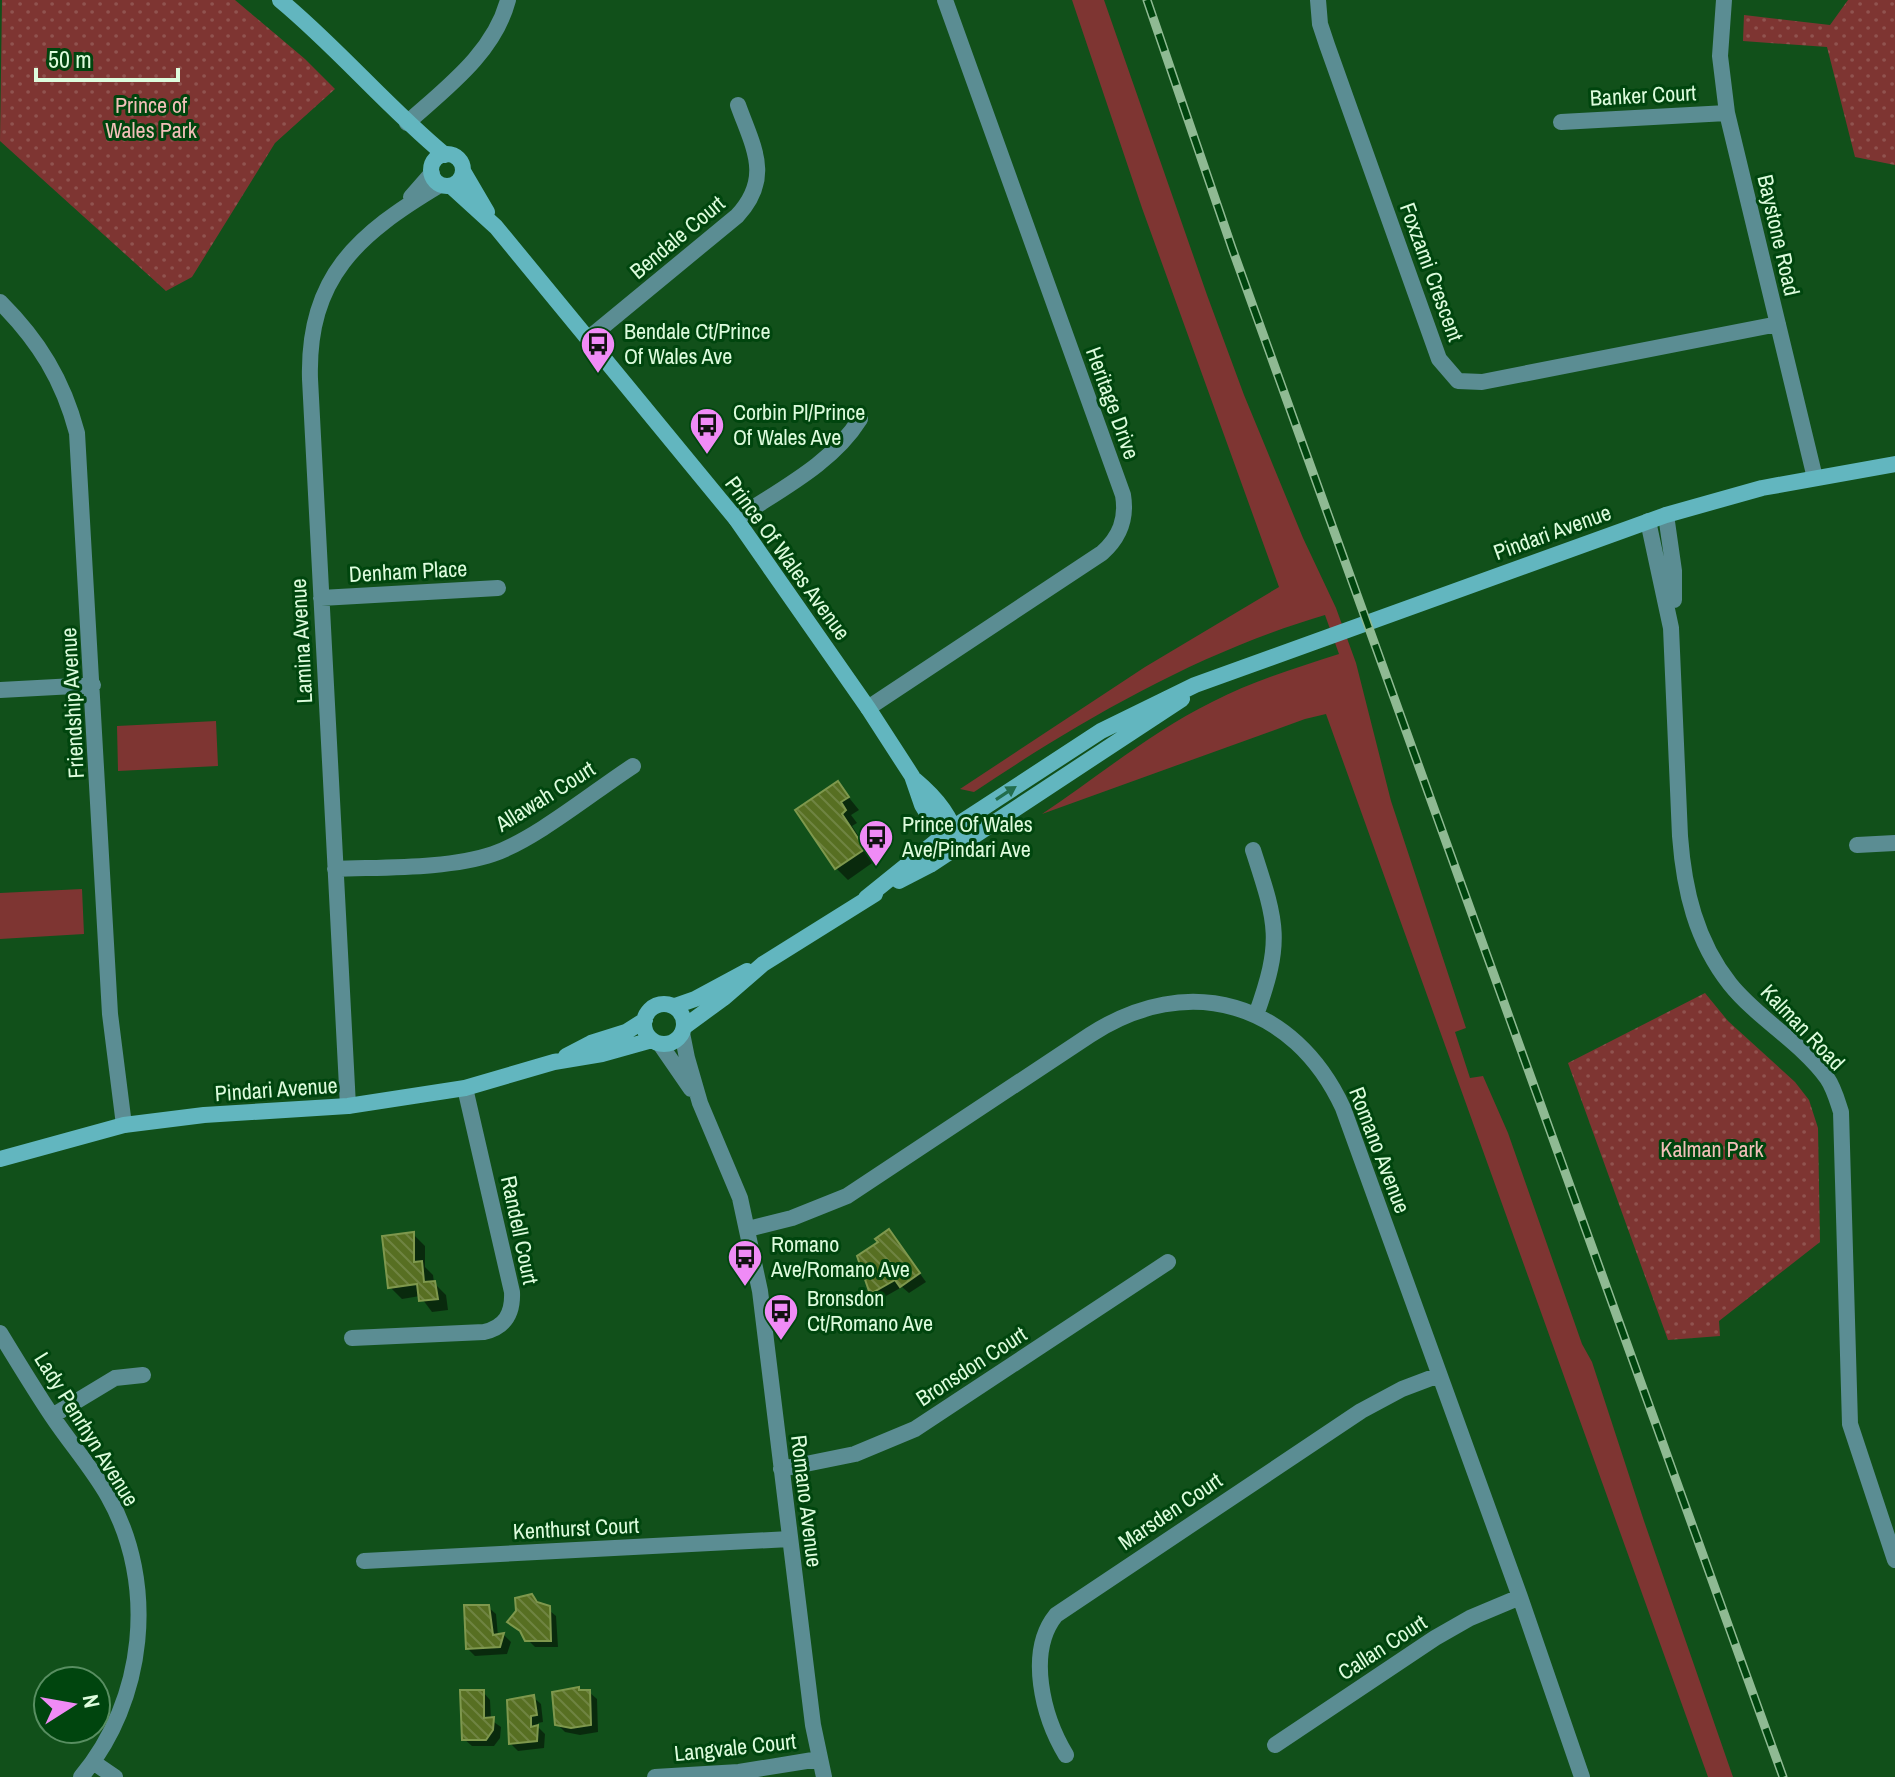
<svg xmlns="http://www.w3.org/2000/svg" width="1895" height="1777" font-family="'Archivo Narrow',sans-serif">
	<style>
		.green { fill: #7e3532 }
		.park { fill: url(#park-dots) }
		.shadow { fill: #0007 }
		.building { fill: url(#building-back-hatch); stroke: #7e984d; stroke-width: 2 }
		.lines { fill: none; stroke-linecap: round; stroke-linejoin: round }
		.street { stroke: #5b8d93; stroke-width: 16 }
		.secondary { stroke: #62b6bf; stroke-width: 16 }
		.rail-casing { stroke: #8fba93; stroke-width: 9 }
		.rail { stroke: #00450e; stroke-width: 6; stroke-dasharray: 18; stroke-linecap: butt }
		.oneway { fill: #226d4c }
		.labels { text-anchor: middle; stroke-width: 6; stroke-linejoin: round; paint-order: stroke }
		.street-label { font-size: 22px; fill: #ddfcdd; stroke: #00450e }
		.park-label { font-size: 22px; fill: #f2bfb9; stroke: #00450e }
		.poi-label { font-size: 22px; fill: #ddfcdd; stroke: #00450e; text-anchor: start }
	</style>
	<defs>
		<pattern id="park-dots" width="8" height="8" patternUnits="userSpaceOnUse" patternTransform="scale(2)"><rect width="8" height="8" fill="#7e3532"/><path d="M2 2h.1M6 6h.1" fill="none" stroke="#90534f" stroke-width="1.8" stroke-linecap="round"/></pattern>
		<pattern id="building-back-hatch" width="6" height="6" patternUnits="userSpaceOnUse" patternTransform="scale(2)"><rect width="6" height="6" fill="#576f22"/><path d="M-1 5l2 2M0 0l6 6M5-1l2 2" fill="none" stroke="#6f8442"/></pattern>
	</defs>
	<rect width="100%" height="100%" fill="#11501a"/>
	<!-- green -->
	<path class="green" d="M1072,0H1104L1207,295L1244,395L1303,538L1336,608L1356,663L1391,801L1466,1028L1455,1032L1470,1078L1483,1076L1508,1133L1582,1344L1592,1362L1644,1521L1733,1777H1708L1326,714L1305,719L1042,814C1099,776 1151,732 1212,702C1253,681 1296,668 1339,654L1325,615C1199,652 1083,719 974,792L960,789L1145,667L1279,587L1142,208Z
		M216,721L218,766L118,771L117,726Z
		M82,889L84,934L0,939V893Z"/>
	<!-- park -->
	<path class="park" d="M2,0H235L305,59L335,89L275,143L192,277L166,291L0,141Z
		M1848,0H1895V165L1855,157L1827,47L1743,41L1744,15L1830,25Z
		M1705,993L1728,1021L1795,1082L1809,1100L1818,1128L1820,1242L1719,1321L1720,1336L1668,1340L1568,1063Z"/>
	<!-- shadow -->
	<path class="shadow" d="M837,783L859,810L851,815L857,823L852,826L875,861L848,880L836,868Z
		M889,1231L926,1282L909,1293L902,1287L879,1300L872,1293L881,1243Z
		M413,1234L425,1246V1267L433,1275L434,1283L446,1295L448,1310L432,1312L420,1296L402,1299L390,1287Z
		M532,1596L556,1616L558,1647H535L527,1639Z
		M488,1607L496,1614L498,1636L504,1635L511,1642L507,1654L475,1656L468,1649Z
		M578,1689L581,1692H589L597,1699L598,1732L580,1735L565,1732L557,1724Z
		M483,1692L490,1700L491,1720L501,1727L500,1738L494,1746H472L464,1739Z
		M533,1697L541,1704L543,1722L538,1723V1727L545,1734L544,1748L518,1751L510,1743Z"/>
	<!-- building -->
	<path class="building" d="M838,781L849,797L841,802L846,810L842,814L865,849L835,869L795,810Z
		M889,1229L920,1273L900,1287L895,1280L870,1294L857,1256L878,1242L875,1239Z
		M414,1232V1262L422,1261L424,1282L435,1281L438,1299L419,1301L417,1284L388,1288L382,1236Z
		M532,1594L537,1602L550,1606L551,1641H525L520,1631L507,1622L516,1611L515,1598Z
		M464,1605H489L493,1635L504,1633L500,1647L466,1649Z
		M579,1687V1690H590L591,1725L571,1728L555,1725L552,1692Z
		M460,1690H484V1718L494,1717L493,1730L486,1740H462Z
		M534,1695L537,1715L531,1716V1727L538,1725L537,1741L509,1744L507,1700Z"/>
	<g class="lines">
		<!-- street -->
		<path class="street" d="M1318,0L1320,24L1327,45L1439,359L1458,381L1482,382L1778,324
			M1724,0L1720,56L1727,113L1815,478
			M1561,122L1727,113
			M407,123C446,88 494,53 508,0
			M411,197L432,173
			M0,302C39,341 63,380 77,433L110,1014L124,1125
			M589,338L737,216C773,177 753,147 738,105
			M1666,515L1674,571V600
			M736,519C779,490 832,464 860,419
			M1648,521L1671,628L1680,836C1684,890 1696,941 1730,984C1758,1019 1801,1042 1827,1078C1834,1088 1837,1100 1841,1112L1850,1424L1895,1560
			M321,598L498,588
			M0,690L93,685
			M868,708L1102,553C1120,537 1127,519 1123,495L945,0
			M1857,845L1895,843
			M1253,850C1277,924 1283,940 1256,1015
			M335,869C382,867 449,869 493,854C536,839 593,792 633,766
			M682,1033L687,1058L700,1103L740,1198L760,1291L813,1725L824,1777
			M660,1044L691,1089
			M348,1106L310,379C307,277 358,234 440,185
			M748,1229L792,1218L847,1196L1090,1035C1188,971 1294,1002 1343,1108L1520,1597L1582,1777
			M0,1333C17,1361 34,1389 52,1416C70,1443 92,1468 108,1496C158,1584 145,1701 81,1777
			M352,1338L484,1332C505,1327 513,1314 512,1292L465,1088
			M52,1416L115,1378L143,1375
			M781,1469L855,1454L915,1429L1168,1262
			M364,1561L790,1539
			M1275,1745L1435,1638L1470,1618L1520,1597
			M1066,1755C1043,1717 1026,1652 1056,1615L1361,1411L1402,1389L1439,1375
			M93,1762L115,1777
			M655,1777L739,1772L819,1759"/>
		<!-- secondary -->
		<path class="secondary" d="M280,0C338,48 387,107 445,155
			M431 170a16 16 0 1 1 32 0a16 16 0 1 1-32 0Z
			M463,171L487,212
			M451,186L496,227L736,519L868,708L912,776L922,805L942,837L958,847
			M915,780C933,795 951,814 956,838
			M899,881L930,865L1182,699
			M866,898L954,827L1101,731L1195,685L1666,515L1762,488L1895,464
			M644 1024a20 20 0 1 1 40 0a20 20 0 1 1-40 0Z
			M675,1006L695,999L747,971
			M684,1027L725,997L763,964L875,894
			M566,1056L591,1043L626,1032L645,1020
			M0,1159L124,1125L204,1115L348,1106L465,1088L554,1062L602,1054L652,1040"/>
		<!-- rail casing -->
		<g class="rail-casing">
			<path id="rail" d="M1147,0L1232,248L1783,1777"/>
		</g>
		<!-- rail -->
		<use href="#rail" class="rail"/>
	</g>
	<!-- one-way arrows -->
	<defs><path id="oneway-solid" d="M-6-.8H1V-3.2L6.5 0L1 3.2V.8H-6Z" transform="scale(2)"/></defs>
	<use class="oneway" href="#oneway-solid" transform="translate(1006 793) rotate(-33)"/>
	<!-- icons -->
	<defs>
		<g id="bus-pin" transform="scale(1.8)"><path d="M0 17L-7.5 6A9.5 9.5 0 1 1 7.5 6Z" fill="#f08bf6" stroke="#00450e"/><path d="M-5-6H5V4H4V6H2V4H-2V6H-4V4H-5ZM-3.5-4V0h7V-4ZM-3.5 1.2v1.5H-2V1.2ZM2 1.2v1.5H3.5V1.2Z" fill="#111"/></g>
	</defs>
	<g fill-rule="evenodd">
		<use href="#bus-pin" x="598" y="344"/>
		<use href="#bus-pin" x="707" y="425"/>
		<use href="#bus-pin" x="876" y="837"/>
		<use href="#bus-pin" x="745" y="1257"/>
		<use href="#bus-pin" x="781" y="1311"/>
	</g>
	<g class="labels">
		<!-- street labels -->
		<g class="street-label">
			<text transform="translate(1643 95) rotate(-3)" y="8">Banker Court</text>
			<text transform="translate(1779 235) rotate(77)" y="8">Baystone Road</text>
			<text transform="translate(677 237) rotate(-40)" y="8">Bendale Court</text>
			<text transform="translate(1432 272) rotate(70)" y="8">Foxzami Crescent</text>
			<text transform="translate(1113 403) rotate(70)" y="8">Heritage Drive</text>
			<text transform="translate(1552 532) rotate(-20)" y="8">Pindari Avenue</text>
			<text transform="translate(788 558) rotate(54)" y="8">Prince Of Wales Avenue</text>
			<text transform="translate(408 571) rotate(-3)" y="8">Denham Place</text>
			<text transform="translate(301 641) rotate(-93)" y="8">Lamina Avenue</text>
			<text transform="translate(72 703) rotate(-93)" y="8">Friendship Avenue</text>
			<text transform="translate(545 796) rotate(-32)" y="8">Allawah Court</text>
			<text transform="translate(1803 1027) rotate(46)" y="8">Kalman Road</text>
			<text transform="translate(276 1089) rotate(-4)" y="8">Pindari Avenue</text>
			<text transform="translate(1380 1150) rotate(69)" y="8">Romano Avenue</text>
			<text transform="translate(520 1230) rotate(78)" y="8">Randell Court</text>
			<text transform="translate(971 1366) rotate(-33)" y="8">Bronsdon Court</text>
			<text transform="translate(87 1429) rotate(58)" y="8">Lady Penrhyn Avenue</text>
			<text transform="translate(807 1501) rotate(83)" y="8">Romano Avenue</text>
			<text transform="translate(1170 1511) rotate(-34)" y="8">Marsden Court</text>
			<text transform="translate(576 1528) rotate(-3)" y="8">Kenthurst Court</text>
			<text transform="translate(1382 1647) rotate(-33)" y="8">Callan Court</text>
			<text transform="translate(735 1747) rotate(-6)" y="8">Langvale Court</text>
		</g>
		<!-- park labels -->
		<g class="park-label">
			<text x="151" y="113">Prince of<tspan x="151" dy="25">Wales Park</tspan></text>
			<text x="1712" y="1157">Kalman Park</text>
		</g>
		<!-- poi labels -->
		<g class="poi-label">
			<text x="624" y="339">Bendale Ct/Prince<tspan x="624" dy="25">Of Wales Ave</tspan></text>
			<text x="733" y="420">Corbin Pl/Prince<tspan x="733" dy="25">Of Wales Ave</tspan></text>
			<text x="902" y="832">Prince Of Wales<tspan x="902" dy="25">Ave/Pindari Ave</tspan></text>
			<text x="771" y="1252">Romano<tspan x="771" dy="25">Ave/Romano Ave</tspan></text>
			<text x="807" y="1306">Bronsdon<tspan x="807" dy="25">Ct/Romano Ave</tspan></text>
		</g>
	</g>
	<!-- north arrow -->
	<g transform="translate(72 1705) rotate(79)"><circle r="38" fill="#00450e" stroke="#588e61" stroke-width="2"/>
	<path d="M0-6L14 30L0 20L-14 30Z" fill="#f08bf6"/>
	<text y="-12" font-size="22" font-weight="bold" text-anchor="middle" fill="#ddfcdd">N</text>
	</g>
	<!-- scale -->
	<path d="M36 68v12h142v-12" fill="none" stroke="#ddfcdd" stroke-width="4"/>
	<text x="48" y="68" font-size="24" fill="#ddfcdd" stroke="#00450e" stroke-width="6" paint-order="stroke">50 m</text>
</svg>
